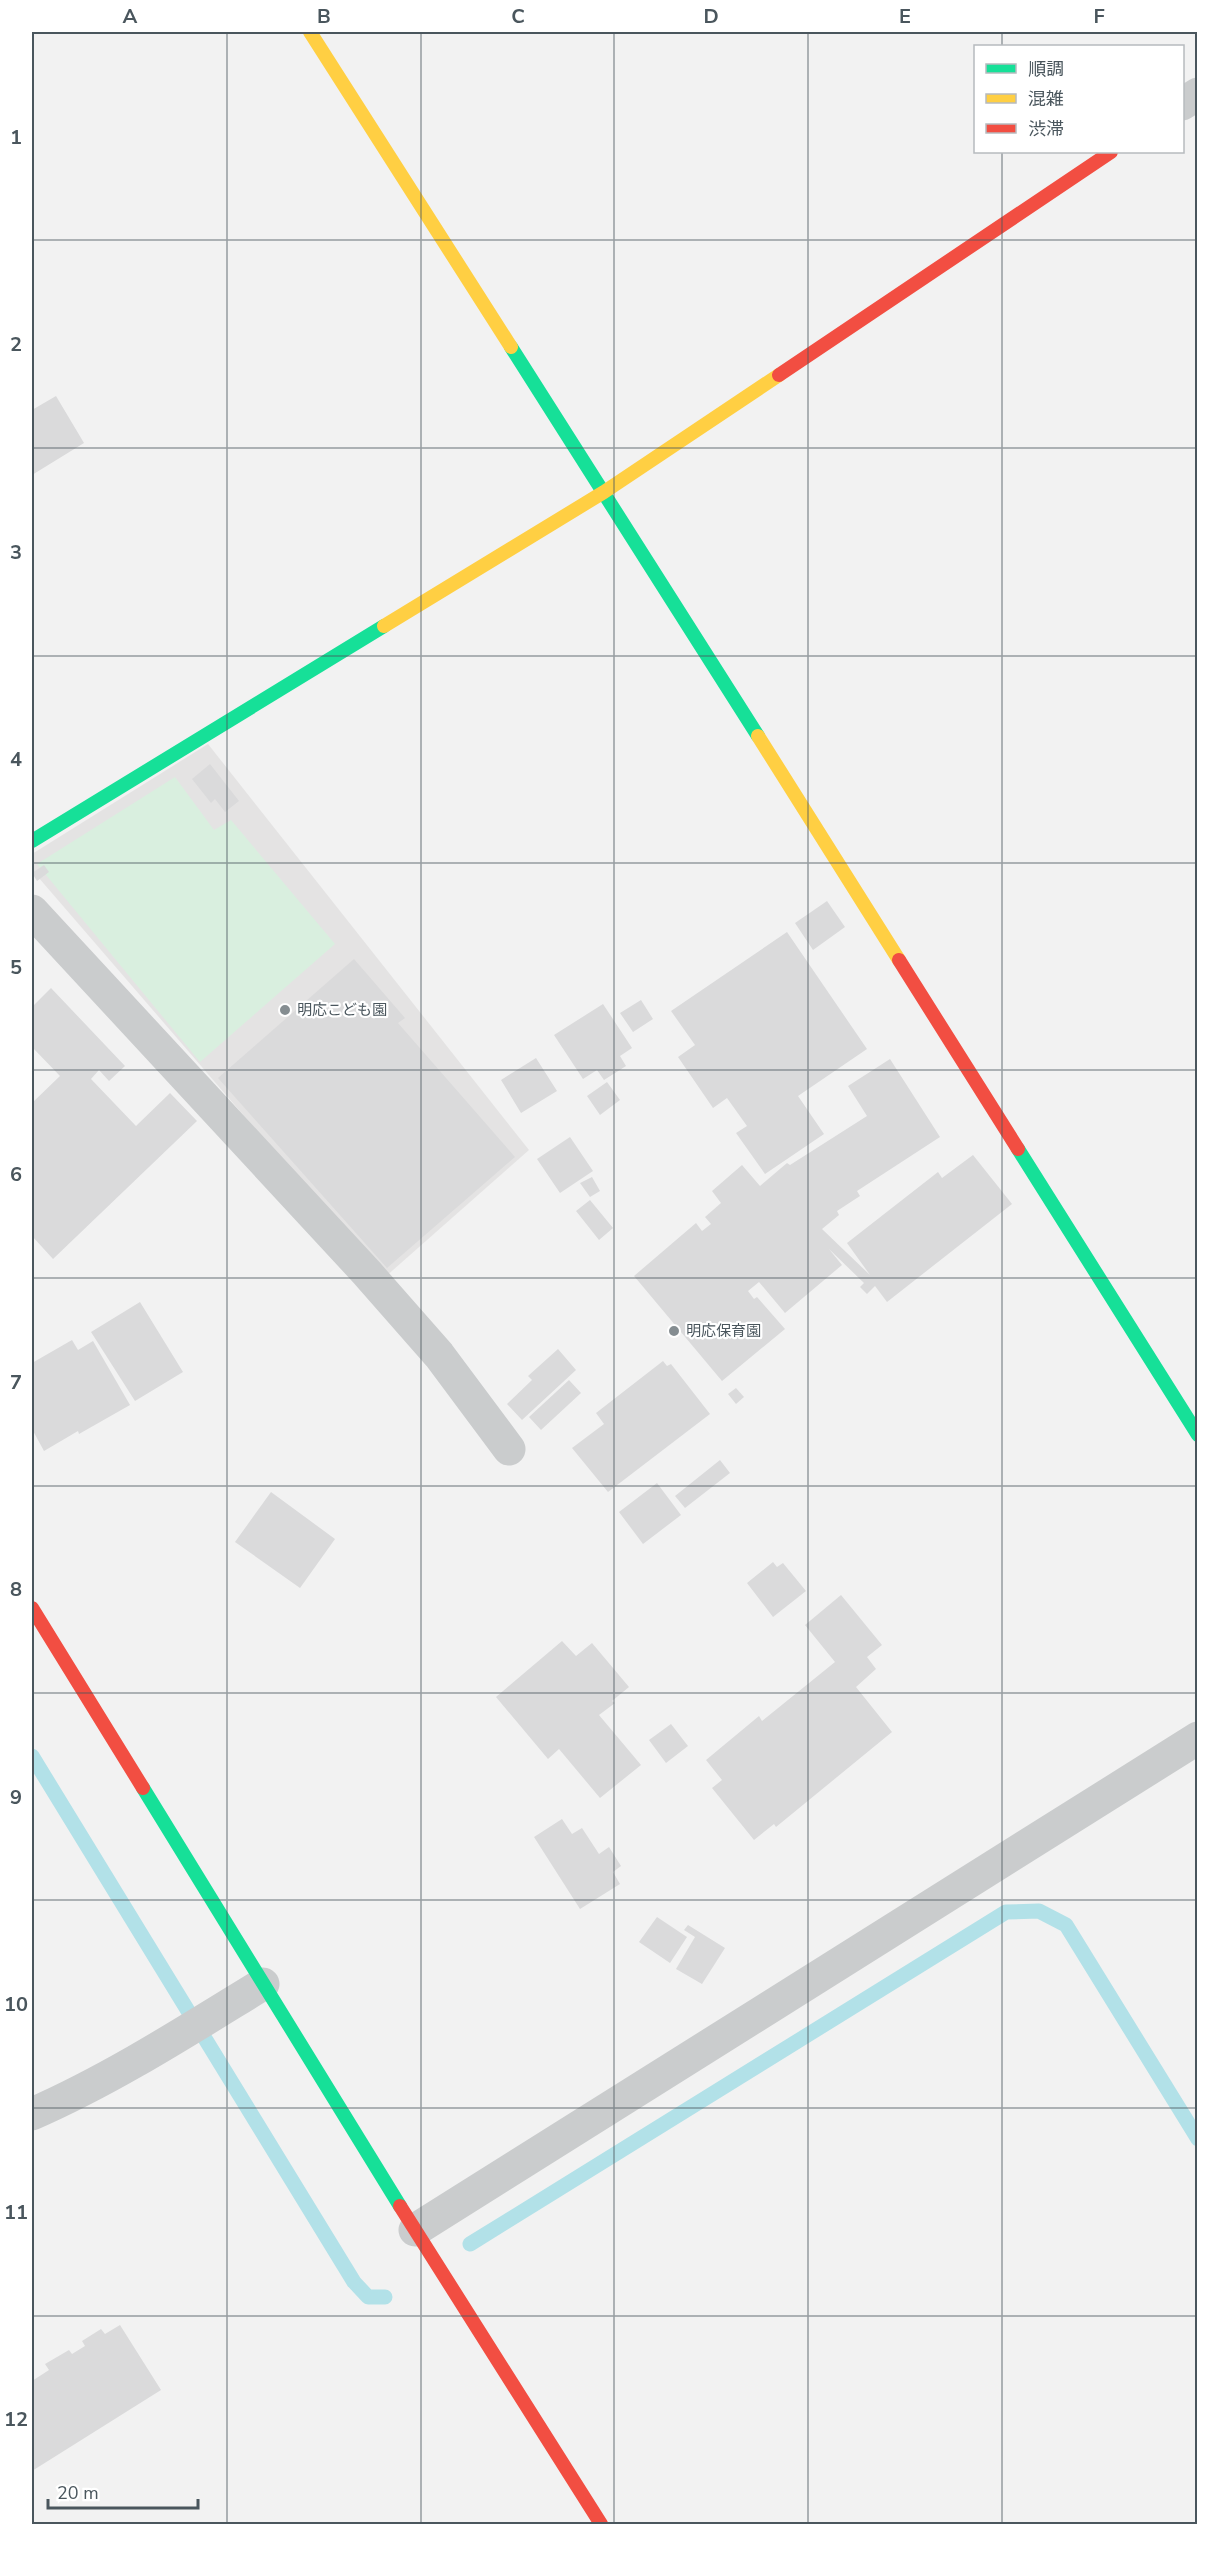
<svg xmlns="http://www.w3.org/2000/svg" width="1229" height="2556" font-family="'Nunito Sans','Noto Sans JP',sans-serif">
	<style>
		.education { fill: #e4e3e3 }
		.green { fill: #d9efdf }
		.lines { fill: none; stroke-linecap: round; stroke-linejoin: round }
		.stream { stroke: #b2e1e8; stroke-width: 15 }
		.building { fill: #dadadb }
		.street { stroke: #cacccd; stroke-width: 33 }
		.fast { stroke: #16e098; stroke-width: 14 }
		.slow { stroke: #ffcf43; stroke-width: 14 }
		.jam { stroke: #f24e42; stroke-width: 14 }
		.grid { fill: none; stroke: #4a565d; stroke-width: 1.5; stroke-opacity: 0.55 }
		.poi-dot { fill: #858d91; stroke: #fff; stroke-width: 2 }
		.labels { text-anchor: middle; stroke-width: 4.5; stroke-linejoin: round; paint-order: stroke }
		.poi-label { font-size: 15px; fill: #4a565d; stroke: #fff; text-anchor: start }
		.neatline { fill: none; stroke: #4a565d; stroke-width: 2 }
		.grid-label { font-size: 20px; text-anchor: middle; font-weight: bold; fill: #4a565d }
	</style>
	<rect width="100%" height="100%" fill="#f2f2f2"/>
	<!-- education -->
	<path class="education" d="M208,744L529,1150L384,1278L32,870V854Z"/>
	<!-- green -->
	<path class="green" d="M175,777L214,830L231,820L335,944L200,1062L37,864Z"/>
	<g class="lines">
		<!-- stream -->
		<path class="stream" d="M32,1756L354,2282L368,2297H385
			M470,2244L1006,1912L1039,1911L1066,1925L1198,2139"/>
	</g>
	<!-- building -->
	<path class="building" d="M56,396L84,443L32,475V410Z
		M210,764L239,801L225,812L215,799L211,803L192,779Z
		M44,865L49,872L37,881L32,873Z
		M827,901L845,927L813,950L795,923Z
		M787,932L867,1049L798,1096L824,1134L765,1174L736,1133L747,1126L727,1098L713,1108L678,1057L695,1045L671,1011Z
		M354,959L405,1018L398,1023L515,1157L387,1268L218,1078Z
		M51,988L125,1066L109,1081L99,1070L91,1079L136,1126L170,1093L197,1121L53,1259L32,1236V1103L60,1076L32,1047V1007Z
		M641,1000L653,1019L633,1032L620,1013Z
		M603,1004L632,1048L620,1056L626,1066L604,1080L597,1070L583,1079L554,1035Z
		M536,1058L557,1091L521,1113L501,1080Z
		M890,1059L940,1137L857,1191L860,1196L837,1211L839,1215L822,1229L870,1275L847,1243L938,1172L942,1178L973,1155L1012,1204L887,1302L875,1286L867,1294L860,1287L864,1283L829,1249L842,1265L785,1313L759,1282L748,1291L754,1299L757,1297L785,1329L722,1381L634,1276L696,1223L702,1231L711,1224L705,1217L721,1203L712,1191L742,1165L760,1186L787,1163L790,1165L867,1116L848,1086Z
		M607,1082L620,1100L600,1115L587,1096Z
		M570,1137L593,1171L560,1193L537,1159Z
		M592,1177L600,1191L590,1197L580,1183Z
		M590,1200L613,1228L599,1240L576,1211Z
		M140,1302L183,1372L135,1401L91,1332Z
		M72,1340L78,1350L93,1341L130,1405L79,1434L78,1431L44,1451L32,1429V1363Z
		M558,1349L576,1370L522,1420L507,1404L532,1380L528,1376Z
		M663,1361L667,1366L671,1364L710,1414L608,1492L572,1448L604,1424L596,1413Z
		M569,1380L581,1393L541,1430L529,1417Z
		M736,1388L744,1397L736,1404L728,1394Z
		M720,1460L730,1473L685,1508L675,1496Z
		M657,1483L681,1515L643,1544L619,1512Z
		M271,1492L335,1539L300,1588L235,1542Z
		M773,1562L777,1567L783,1563L806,1591L773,1617L747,1583Z
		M841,1595L882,1645L867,1657L876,1669L856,1687L892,1732L776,1827L774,1824L754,1840L712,1788L722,1780L706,1760L759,1716L762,1721L835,1662L805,1625Z
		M562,1641L576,1656L592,1643L629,1687L612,1701L615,1703L599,1715L641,1765L600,1798L559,1749L548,1759L496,1697Z
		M671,1724L688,1746L666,1763L649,1740Z
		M562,1819L572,1834L582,1828L599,1854L609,1847L621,1866L613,1872L620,1884L580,1909L534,1837Z
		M657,1917L687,1937L670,1963L639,1942Z
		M688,1925L725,1948L702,1984L676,1969L695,1937L684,1930Z
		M120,2325L161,2390L32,2471V2381L49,2370L45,2364L69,2350L72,2354L85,2346L82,2341L101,2329L105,2334Z"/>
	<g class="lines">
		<!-- street -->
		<path class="street" d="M1182,104L1198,94
			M32,911L367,1273L439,1355L509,1449
			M32,2114C112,2079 188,2030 263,1984
			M415,2230L1198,1738"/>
		<!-- fast -->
		<path class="fast" d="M511,347L758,736
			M32,841L384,626
			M1018,1149L1198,1435
			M143,1788L400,2206"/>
		<!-- slow -->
		<path class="slow" d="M310,32L511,347
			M384,626L604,492L779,375
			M758,736L899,960"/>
		<!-- jam -->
		<path class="jam" d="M779,375L1111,152
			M899,960L1018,1149
			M32,1608L143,1788
			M400,2206L601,2524"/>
	</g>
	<!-- grid -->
	<path class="grid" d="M227,32V2524M421,32V2524M614,32V2524M808,32V2524M1002,32V46M1002,152V2524M32,240H1198M32,448H1198M32,656H1198M32,863H1198M32,1070H1198M32,1278H1198M32,1486H1198M32,1693H1198M32,1900H1198M32,2108H1198M32,2316H1198"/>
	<!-- markers -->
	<g class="poi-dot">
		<circle cx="285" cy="1010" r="6"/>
		<circle cx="674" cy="1331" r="6"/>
	</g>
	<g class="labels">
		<!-- poi labels -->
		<g class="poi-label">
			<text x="297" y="1015">明応こども園</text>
			<text x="686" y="1336">明応保育園</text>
		</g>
	</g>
	<!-- border -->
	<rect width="1229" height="2556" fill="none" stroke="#ffffff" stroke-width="66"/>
	<!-- legend -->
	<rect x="974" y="45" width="210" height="108" fill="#ffffff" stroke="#b7bbbe" stroke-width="1.5"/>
	<rect x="986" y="64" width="30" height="9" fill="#16e098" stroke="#b7bbbe" stroke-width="1.5"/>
	<text x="1028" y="75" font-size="18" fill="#4a565d">順調</text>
	<rect x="986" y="94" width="30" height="9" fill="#ffcf43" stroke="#b7bbbe" stroke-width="1.5"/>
	<text x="1028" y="105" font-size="18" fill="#4a565d">混雑</text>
	<rect x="986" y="124" width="30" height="9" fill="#f24e42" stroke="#b7bbbe" stroke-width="1.5"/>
	<text x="1028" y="135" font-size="18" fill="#4a565d">渋滞</text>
	<!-- scale -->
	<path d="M48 2499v9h150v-9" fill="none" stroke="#4a565d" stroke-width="3"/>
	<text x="57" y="2499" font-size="18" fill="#4a565d" stroke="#ffffff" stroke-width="4.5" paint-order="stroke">20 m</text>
	<rect x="33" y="33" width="1163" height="2490" class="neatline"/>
	<g class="grid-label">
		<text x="130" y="23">A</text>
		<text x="324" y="23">B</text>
		<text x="518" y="23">C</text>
		<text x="711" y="23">D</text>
		<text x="905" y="23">E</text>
		<text x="1099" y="23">F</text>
		<text x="16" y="144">1</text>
		<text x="16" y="351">2</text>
		<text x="16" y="559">3</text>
		<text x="16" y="766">4</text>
		<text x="16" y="974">5</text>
		<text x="16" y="1181">6</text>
		<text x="16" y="1389">7</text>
		<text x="16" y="1596">8</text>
		<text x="16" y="1804">9</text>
		<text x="16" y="2011">10</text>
		<text x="16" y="2219">11</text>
		<text x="16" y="2426">12</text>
	</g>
</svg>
